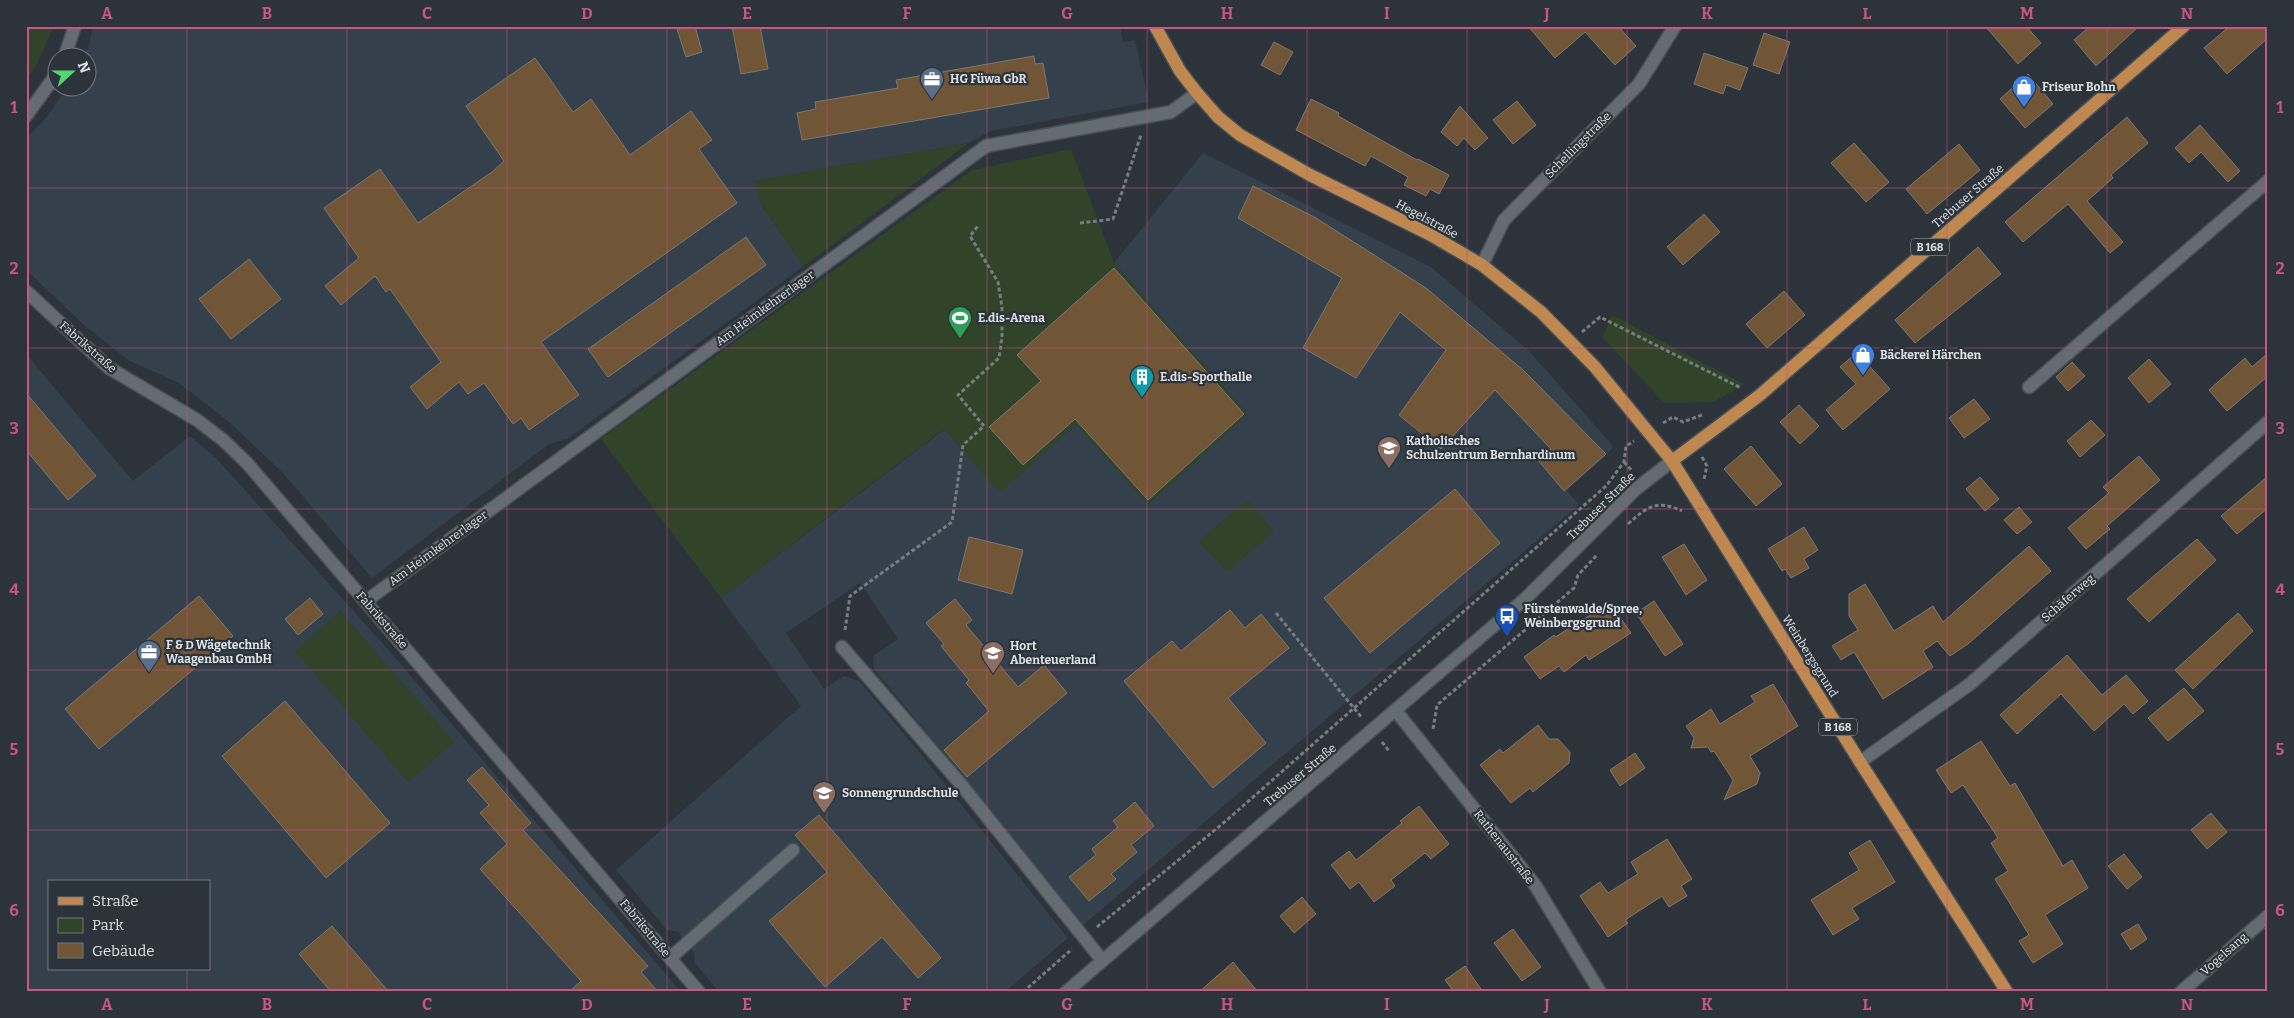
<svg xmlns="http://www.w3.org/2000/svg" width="2294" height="1018" font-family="Bitter,serif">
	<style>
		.built { fill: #34404b; fill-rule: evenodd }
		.green { fill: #314328 }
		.building { fill: #705536; stroke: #7f776e }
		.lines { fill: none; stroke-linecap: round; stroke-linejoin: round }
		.minor-casing { stroke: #484f55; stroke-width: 15 }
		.major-casing { stroke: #484f55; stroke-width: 15 }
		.path { stroke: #767d83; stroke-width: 3; stroke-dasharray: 4 2.5; stroke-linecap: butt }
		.minor { stroke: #636b73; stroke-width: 12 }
		.major { stroke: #bf8850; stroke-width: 12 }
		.grid { fill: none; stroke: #ca5585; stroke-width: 1; stroke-opacity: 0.55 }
		.labels { text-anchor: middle; stroke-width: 4.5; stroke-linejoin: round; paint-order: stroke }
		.shield { fill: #2c333b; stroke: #a8aeb3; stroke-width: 1 }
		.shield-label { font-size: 11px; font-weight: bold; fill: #dde2e6 }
		.poi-label { font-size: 12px; font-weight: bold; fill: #dde2e6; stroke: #2c333b; text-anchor: start }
		.street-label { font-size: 12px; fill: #dde2e6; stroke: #2c333b }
		.neatline { fill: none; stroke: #ca5585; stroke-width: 2 }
		.grid-label { font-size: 16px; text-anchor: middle; font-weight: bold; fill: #ca5585 }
	</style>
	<rect width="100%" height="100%" fill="#2c333b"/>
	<!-- built -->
	<path class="built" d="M93,26H1120L1123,42L1135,40L1149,102L991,131L969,143L755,181L762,206L804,266L567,439L549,444L372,578L283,473L229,422L179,383L128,360L84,325L26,270V138L45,119L67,88H88V58L83,57L89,46Z
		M1203,153L1431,267L1529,351L1614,447L1567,491L1579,505L1082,926L971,786L874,669L873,656L898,639L860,583L786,633L824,689L844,676L859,681L925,759L1068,938L1005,992H719L695,963L694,952L678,932L667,930L616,870L801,706L721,598L945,429L1000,492L1076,424L1248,415L1114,263Z
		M26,354L133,481L190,436L216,458L392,654L681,992H26ZM49,882H209V969H49Z"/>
	<!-- green -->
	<path class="green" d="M26,26H54L36,66L26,79Z
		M969,143L804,266L762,206L754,181Z
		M1071,149L1114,263L1248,414L1148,505L1076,424L1000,493L944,429L721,598L601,439L972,170Z
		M1612,315L1744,384L1714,402L1664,403L1602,337Z
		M1247,500L1274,531L1227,572L1199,541Z
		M340,611L454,742L408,782L295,651Z"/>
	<!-- building -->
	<path class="building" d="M676,26H695L702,52L686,57Z
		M732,26H760L768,69L741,74Z
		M1528,26H1618L1636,46L1615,65L1585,32L1555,58Z
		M1985,26H2026L2041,43L2018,64Z
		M2090,26H2139L2096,66L2074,40Z
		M2230,26H2268V38L2227,74L2204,48Z
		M1764,33L1790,42L1779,74L1753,65Z
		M1274,42L1293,52L1280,75L1261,65Z
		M1704,53L1748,68L1740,90L1726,85L1723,94L1694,84Z
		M1034,56L1035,64L1043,63L1049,98L802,140L797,113L816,109L815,102L898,88L896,80Z
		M535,58L573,112L591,99L630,155L691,111L712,140L699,149L737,203L541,342L579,395L529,430L521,418L513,424L484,383L468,394L459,382L427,409L410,387L441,362L390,289L386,292L375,276L341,305L325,286L359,258L324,208L380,169L418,223L492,172L504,161L466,106Z
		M2028,74L2053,104L2025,128L2000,99Z
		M1311,99L1339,113L1338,116L1417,160L1418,159L1449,175L1439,194L1430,189L1426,196L1404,185L1408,177L1371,156L1365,166L1296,130Z
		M1517,101L1536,125L1513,144L1493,120Z
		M1460,106L1488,138L1475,150L1464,138L1457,146L1441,132Z
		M2127,117L2148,143L2111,175L2113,178L2087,201L2123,242L2110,253L2068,204L2023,242L2005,222Z
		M2200,125L2240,171L2228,182L2201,152L2189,163L2175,148Z
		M1854,143L1889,182L1866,202L1831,163Z
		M1959,144L1980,170L1927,214L1906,189Z
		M1253,186L1316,218L1426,288L1523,370L1606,454L1564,491L1537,459L1551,449L1495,390L1441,449L1399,415L1446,350L1400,312L1356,378L1303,348L1342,278L1238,218Z
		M1704,214L1720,232L1683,265L1667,247Z
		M746,237L766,265L608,377L588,349Z
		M1978,247L2001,274L1915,343L1895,320Z
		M249,259L281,299L231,339L199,299Z
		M1114,268L1244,414L1148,500L1075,419L1023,465L989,427L1041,381L1017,355Z
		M1784,291L1805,315L1767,348L1746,324Z
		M1857,352L1890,389L1843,430L1826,410L1856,384L1840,367Z
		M2268,353V376L2227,411L2209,390L2245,358L2252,367Z
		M2149,359L2171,384L2149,403L2128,378Z
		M2072,362L2085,376L2068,391L2056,377Z
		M26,393L96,476L68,500L26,450Z
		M1974,399L1990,419L1964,438L1949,418Z
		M1799,405L1819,426L1800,444L1780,422Z
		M2091,420L2105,435L2080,457L2067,441Z
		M1751,446L1782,484L1756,506L1724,469Z
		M2139,456L2160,480L2107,526L2110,529L2086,549L2068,528L2109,493L2103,487Z
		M2268,476V508L2237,534L2221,516Z
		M1980,477L1999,499L1985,511L1966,489Z
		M1455,489L1500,543L1370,653L1324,598Z
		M2019,507L2032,522L2017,534L2004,520Z
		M1804,527L1818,550L1804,559L1809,568L1791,578L1785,569L1782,571L1768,549Z
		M969,537L1023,550L1012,594L958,580Z
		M2197,539L2216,560L2149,622L2127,599Z
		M1684,544L1707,580L1686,595L1662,557Z
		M2029,546L2051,571L1968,644L1950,656L1937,641L1923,651L1933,667L1883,699L1854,652L1841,660L1832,646L1858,630L1849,616V594L1865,584L1894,631L1933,606L1943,622Z
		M199,596L233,636L99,749L65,709Z
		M310,598L323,614L298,635L285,619Z
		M955,599L972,620L966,625L1018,687L1044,665L1067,693L967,777L944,750L989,711L966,683L969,680L941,646L944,644L926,623Z
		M1654,601L1683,644L1665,656L1636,613Z
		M1610,603L1631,633L1589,660L1586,655L1564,672L1559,666L1540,679L1524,657L1554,635L1555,637Z
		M1230,610L1245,628L1261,614L1289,648L1228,698L1266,743L1213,788L1124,681L1172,641L1181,651Z
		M2238,613L2253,631L2193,689L2175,670Z
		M2067,655L2102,695L2126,675L2148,701L2133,714L2124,704L2094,731L2061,694L2017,734L2000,715Z
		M1773,684L1798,726L1750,756L1760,773L1757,784L1724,800L1733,780L1714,751L1711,752L1708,747L1691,748L1694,738L1686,726L1711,709L1720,724L1755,702L1751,696Z
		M2184,688L2204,711L2168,741L2148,718Z
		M285,701L390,823L326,878L222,756Z
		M1538,725L1549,739H1558L1570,752L1569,763L1533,792L1530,788L1511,803L1480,765L1500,749L1503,753Z
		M1981,741L2010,786L2015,783L2063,866L2072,860L2088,888L2045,915L2063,944L2033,963L2019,941L2029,935L1995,879L2008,871L1991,843L1998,838L1963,785L1951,793L1936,770Z
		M1635,753L1645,768L1620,786L1610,770Z
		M482,767L531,823L523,830L648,966L641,972L658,992H569L581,981L480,869L507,844L480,813L489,805L467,780Z
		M1135,802L1154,826L1131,845L1137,852L1111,874L1116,879L1089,901L1069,877L1096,855L1092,849L1118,827L1113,821Z
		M1419,806L1449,844L1431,859L1425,853L1391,880L1395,886L1374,902L1359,882L1350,889L1331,865L1349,851L1356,860L1402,823L1400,821Z
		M2211,813L2227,832L2207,849L2191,830Z
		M819,815L941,958L918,978L882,937L825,987L769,921L827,872L795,835Z
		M1667,839L1692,879L1681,886L1687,896L1669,907L1662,896L1625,920L1628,923L1608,937L1580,896L1600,882L1608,893L1638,874L1631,862Z
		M1870,840L1895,882L1852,908L1859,919L1833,935L1811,900L1859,870L1849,853Z
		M2124,854L2142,877L2127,889L2108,866Z
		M1302,897L1316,914L1294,933L1280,916Z
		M2138,924L2147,939L2131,950L2121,934Z
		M332,926L389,992H331L299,954Z
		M1513,929L1541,967L1522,981L1494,943Z
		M1233,962L1258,992H1199Z
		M1465,966L1483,992H1454L1445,980Z"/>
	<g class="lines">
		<!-- minor casing -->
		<g class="minor-casing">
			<path id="minor" d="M64,58L75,26
				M26,116L58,72
				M1482,265L1504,220L1639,84L1675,26
				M26,291L109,368L197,420L223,440L247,463L699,992
				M2029,387L2268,181
				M366,601L986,146L1171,112L1197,93
				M842,647L959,782L1102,960
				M1396,711L1535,885L1600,992
				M1860,762L1970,684L2268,422
				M670,958L793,850
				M1066,992L1525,599L1636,489L1672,461
				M2181,992L2268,916"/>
		</g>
		<!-- major casing -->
		<g class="major-casing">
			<path id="major" d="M1155,26L1180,71L1197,93L1218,117L1240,135L1310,175L1431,235L1482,265L1541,312L1595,367L1672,461L1860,762L2007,992
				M1672,461L1760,395L2184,26"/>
		</g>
		<!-- path -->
		<path class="path" d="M1080,223L1113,219L1141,135
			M1582,332L1600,317L1741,388
			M1663,423L1673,417L1683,422L1702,415
			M1702,457L1707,466L1704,479
			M1624,462L1632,471
			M1628,524C1647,507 1656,499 1682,511
			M1276,613L1362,718
			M845,630L850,596L952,522L963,445L984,426L958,395L999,358L1002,337V307L998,282L970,236L978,226
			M1433,729L1437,705L1574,588L1578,575L1597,555
			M1382,742L1389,751
			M1097,927L1227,820L1606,486L1624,462L1626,446L1634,441
			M1023,992L1072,949
			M1114,992V989"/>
		<!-- minor -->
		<use href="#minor" class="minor"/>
		<!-- major -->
		<use href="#major" class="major"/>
	</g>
	<!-- grid -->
	<path class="grid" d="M187,26V882M347,26V992M507,26V992M667,26V992M827,26V992M987,26V992M1147,26V992M1307,26V992M1467,26V992M1627,26V992M1787,26V992M1947,26V992M2107,26V992M26,188H2268M26,348H2268M26,509H2268M26,670H2268M26,830H2268M187,969V992"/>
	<!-- icons -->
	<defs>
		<g id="office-pin" transform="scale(1.25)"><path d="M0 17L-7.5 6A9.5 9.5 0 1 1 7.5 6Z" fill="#5c6f8a" stroke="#2c333b"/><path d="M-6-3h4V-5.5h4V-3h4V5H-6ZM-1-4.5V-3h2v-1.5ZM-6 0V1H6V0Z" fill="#fff"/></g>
		<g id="shop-pin" transform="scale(1.25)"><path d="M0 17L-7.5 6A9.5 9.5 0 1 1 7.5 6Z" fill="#3f7fe0" stroke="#2c333b"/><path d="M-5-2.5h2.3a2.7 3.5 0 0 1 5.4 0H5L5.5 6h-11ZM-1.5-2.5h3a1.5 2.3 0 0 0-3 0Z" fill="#fff"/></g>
		<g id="stadium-pin" transform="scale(1.25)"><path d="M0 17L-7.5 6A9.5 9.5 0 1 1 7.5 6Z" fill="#2e9e5b" stroke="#2c333b"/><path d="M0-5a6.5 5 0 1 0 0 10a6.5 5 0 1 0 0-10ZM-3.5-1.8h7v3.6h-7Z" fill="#fff"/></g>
		<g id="building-pin" transform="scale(1.25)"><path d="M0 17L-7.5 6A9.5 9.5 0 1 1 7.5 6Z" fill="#0f9aa8" stroke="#2c333b"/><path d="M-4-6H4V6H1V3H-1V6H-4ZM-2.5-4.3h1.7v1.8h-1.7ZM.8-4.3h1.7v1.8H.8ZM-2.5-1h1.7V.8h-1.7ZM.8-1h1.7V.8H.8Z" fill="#fff"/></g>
		<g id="school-pin" transform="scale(1.25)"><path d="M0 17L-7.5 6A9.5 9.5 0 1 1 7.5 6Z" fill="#8d6e63" stroke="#2c333b"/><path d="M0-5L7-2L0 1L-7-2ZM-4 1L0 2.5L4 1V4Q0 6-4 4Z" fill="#fff"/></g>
		<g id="bus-pin" transform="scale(1.25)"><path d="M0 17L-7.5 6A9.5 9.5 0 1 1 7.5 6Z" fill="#1a4fb4" stroke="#2c333b"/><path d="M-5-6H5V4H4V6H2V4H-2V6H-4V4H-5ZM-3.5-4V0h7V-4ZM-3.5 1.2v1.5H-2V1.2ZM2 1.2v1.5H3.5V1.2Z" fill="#fff"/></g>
	</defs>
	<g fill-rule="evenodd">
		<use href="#office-pin" x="932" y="79"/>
		<use href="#shop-pin" x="2024" y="87"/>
		<use href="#stadium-pin" x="960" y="318"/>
		<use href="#shop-pin" x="1863" y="355"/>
		<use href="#building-pin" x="1142" y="377"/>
		<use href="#school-pin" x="1389" y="448"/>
		<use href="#bus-pin" x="1507" y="616"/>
		<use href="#office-pin" x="149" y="652"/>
		<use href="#school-pin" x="993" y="653"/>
		<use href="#school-pin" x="824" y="793"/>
	</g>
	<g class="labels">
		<!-- shield labels -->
		<g class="shield">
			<rect x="1911" y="238.5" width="38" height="17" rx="4"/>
			<rect x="1819" y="718.5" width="38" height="17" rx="4"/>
		</g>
		<g class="shield-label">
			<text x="1930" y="251">B 168</text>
			<text x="1838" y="731">B 168</text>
		</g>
		<!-- poi labels -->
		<g class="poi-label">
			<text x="950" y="83">HG Füwa GbR</text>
			<text x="2042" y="91">Friseur Bohn</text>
			<text x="978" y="322">E.dis-Arena</text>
			<text x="1880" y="359">Bäckerei Härchen</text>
			<text x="1160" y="381">E.dis-Sporthalle</text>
			<text x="1406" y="445">Katholisches<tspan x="1406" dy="14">Schulzentrum Bernhardinum</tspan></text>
			<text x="1524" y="613">Fürstenwalde/Spree,<tspan x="1524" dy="14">Weinbergsgrund</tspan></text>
			<text x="166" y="649">F &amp; D Wägetechnik<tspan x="166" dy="14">Waagenbau GmbH</tspan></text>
			<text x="1010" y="650">Hort<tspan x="1010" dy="14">Abenteuerland</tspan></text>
			<text x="842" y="797">Sonnengrundschule</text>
		</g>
		<!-- street labels -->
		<g class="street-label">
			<text transform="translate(1578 145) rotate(-45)" y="4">Schellingstraße</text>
			<text transform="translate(1968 196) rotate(-41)" y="4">Trebuser Straße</text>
			<text transform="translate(1427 219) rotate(28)" y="4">Hegelstraße</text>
			<text transform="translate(765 308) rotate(-36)" y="4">Am Heimkehrerlager</text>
			<text transform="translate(88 347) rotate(41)" y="4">Fabrikstraße</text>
			<text transform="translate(1601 506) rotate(-45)" y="4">Trebuser Straße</text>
			<text transform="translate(438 548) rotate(-36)" y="4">Am Heimkehrerlager</text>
			<text transform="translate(2068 598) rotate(-41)" y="4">Schäferweg</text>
			<text transform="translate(382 620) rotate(49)" y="4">Fabrikstraße</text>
			<text transform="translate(1810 656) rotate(58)" y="4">Weinbergsgrund</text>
			<text transform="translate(1300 775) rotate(-40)" y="4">Trebuser Straße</text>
			<text transform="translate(1504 847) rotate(52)" y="4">Rathenaustraße</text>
			<text transform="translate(645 928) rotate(50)" y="4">Fabrikstraße</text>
			<text transform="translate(2224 954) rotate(-41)" y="4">Vogelsang</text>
		</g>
	</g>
	<!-- border -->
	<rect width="2294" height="1018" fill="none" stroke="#2c333b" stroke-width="55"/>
	<!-- legend -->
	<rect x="48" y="880" width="162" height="90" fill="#2c333b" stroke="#73797f"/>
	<rect x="58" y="897" width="25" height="8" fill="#bf8850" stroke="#73797f"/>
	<text x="92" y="906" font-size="15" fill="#dde2e6">Straße</text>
	<rect x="58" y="918" width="25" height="15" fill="#314328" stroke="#73797f"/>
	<text x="92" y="930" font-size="15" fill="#dde2e6">Park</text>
	<rect x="58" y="943" width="25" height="15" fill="#705536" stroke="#73797f"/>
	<text x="92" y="956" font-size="15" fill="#dde2e6">Gebäude</text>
	<!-- north arrow -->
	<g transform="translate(72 72) rotate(69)"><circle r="24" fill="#2c333b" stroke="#73797f"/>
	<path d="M0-4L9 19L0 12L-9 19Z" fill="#52d673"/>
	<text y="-8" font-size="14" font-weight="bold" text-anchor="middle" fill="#dde2e6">N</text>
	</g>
	<rect x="28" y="28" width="2238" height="962" class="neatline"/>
	<g class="grid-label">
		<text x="107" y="19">A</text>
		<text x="267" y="19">B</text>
		<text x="427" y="19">C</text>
		<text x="587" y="19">D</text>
		<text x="747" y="19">E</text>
		<text x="907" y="19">F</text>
		<text x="1067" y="19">G</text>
		<text x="1227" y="19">H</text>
		<text x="1387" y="19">I</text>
		<text x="1547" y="19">J</text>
		<text x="1707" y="19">K</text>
		<text x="1867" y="19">L</text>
		<text x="2027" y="19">M</text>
		<text x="2187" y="19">N</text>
		<text x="14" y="113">1</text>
		<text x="2280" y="113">1</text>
		<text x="14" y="274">2</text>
		<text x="2280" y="274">2</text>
		<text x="14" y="434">3</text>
		<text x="2280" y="434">3</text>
		<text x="14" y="595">4</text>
		<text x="2280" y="595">4</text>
		<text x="14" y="755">5</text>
		<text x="2280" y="755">5</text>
		<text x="14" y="916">6</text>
		<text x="2280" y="916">6</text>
		<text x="107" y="1010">A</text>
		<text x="267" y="1010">B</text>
		<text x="427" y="1010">C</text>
		<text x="587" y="1010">D</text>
		<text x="747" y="1010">E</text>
		<text x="907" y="1010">F</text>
		<text x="1067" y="1010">G</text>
		<text x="1227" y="1010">H</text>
		<text x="1387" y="1010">I</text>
		<text x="1547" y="1010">J</text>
		<text x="1707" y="1010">K</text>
		<text x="1867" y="1010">L</text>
		<text x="2027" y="1010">M</text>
		<text x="2187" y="1010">N</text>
	</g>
</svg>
